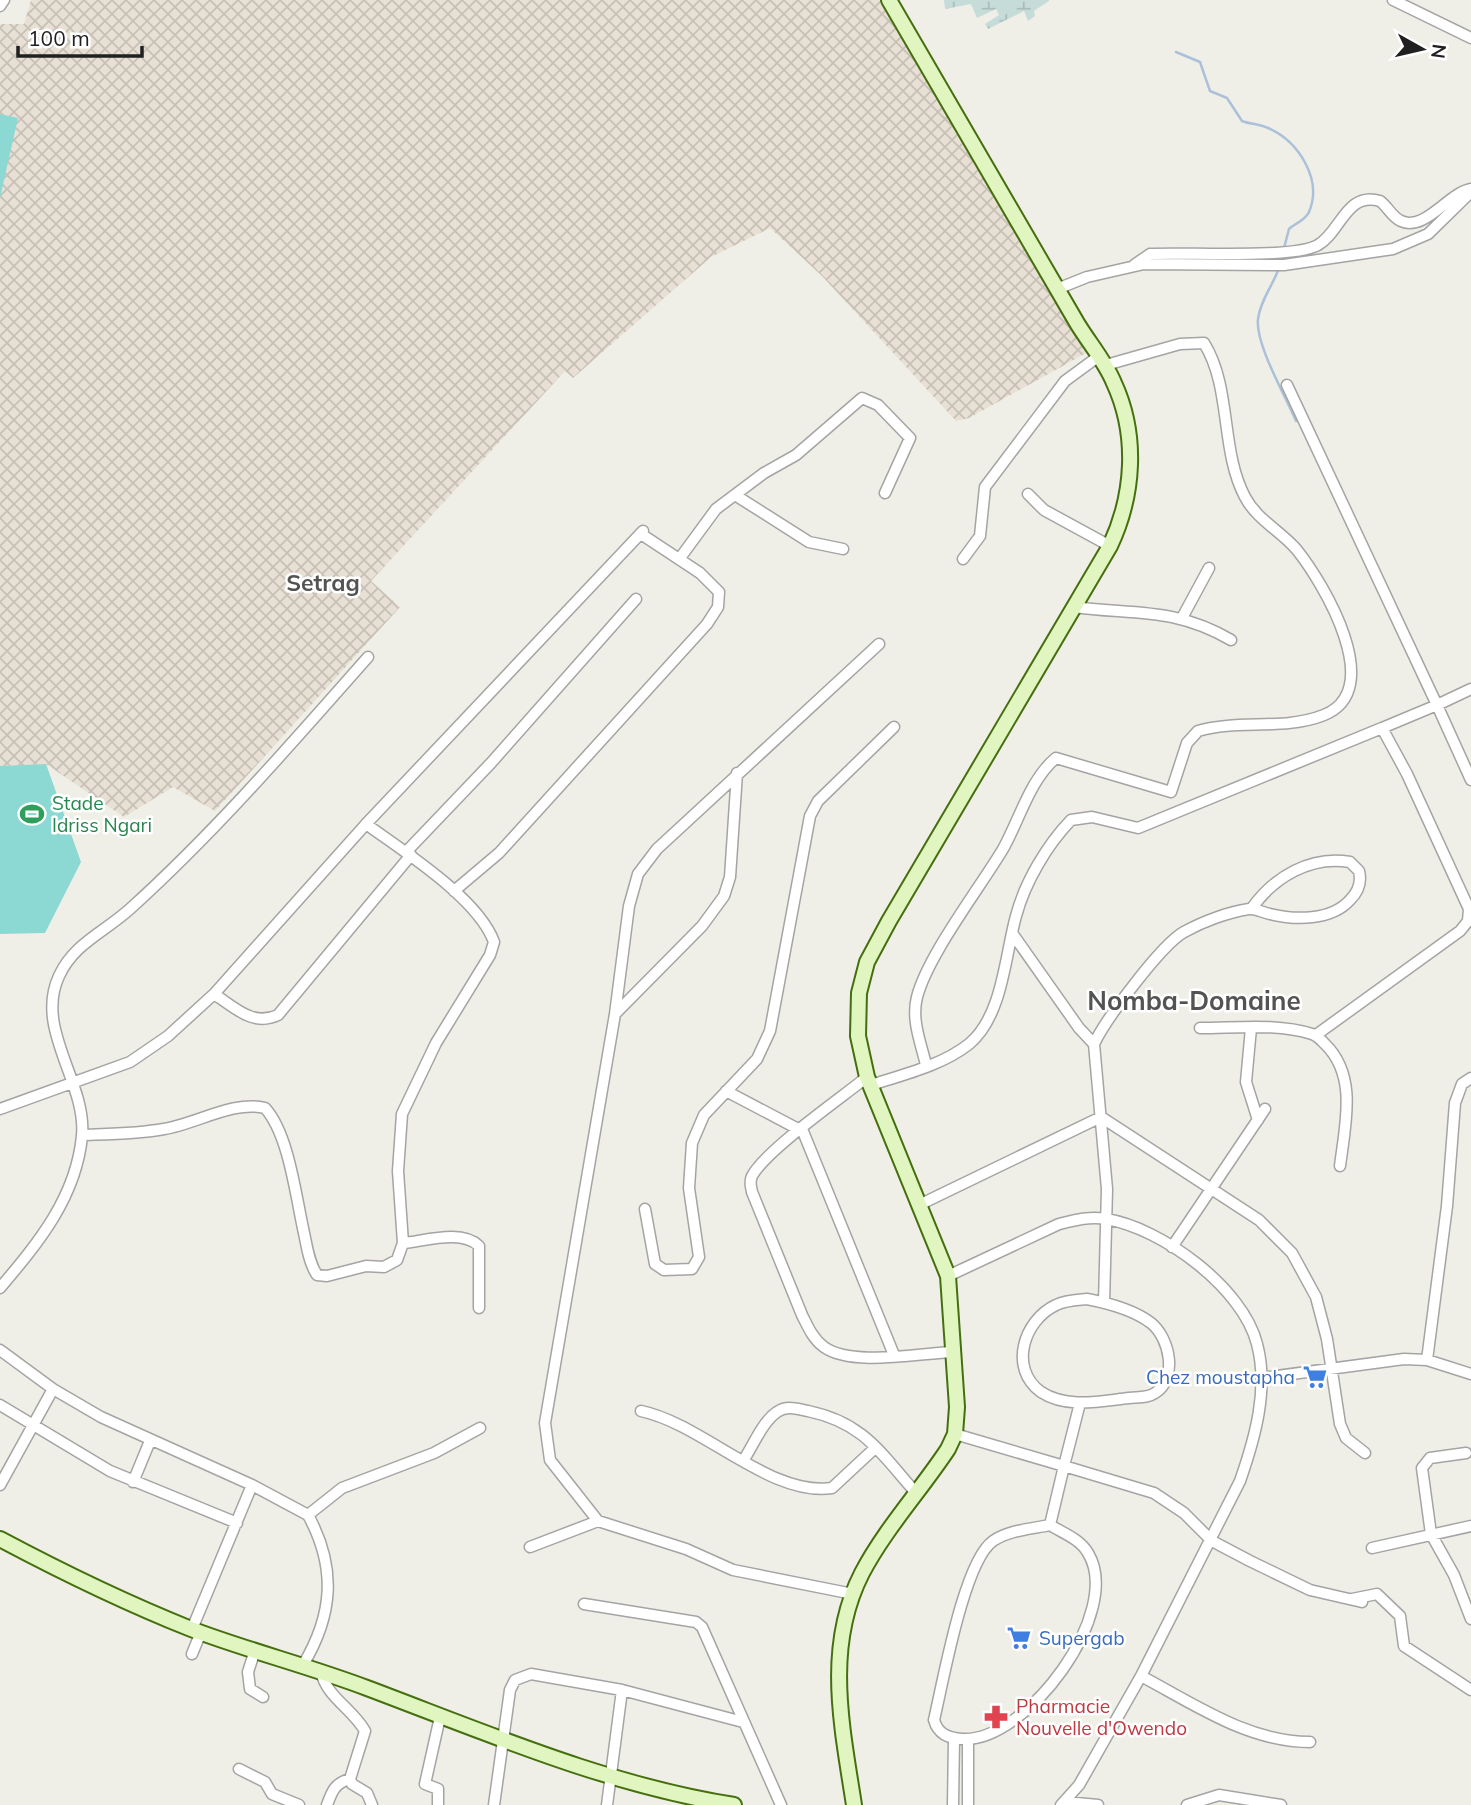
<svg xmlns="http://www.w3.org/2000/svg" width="1471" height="1805" font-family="Mulish,sans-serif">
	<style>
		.military { fill: url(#military-cross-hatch) }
		.wetland { fill: url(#wetland-marsh) }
		.pitch { fill: #8cd8d3 }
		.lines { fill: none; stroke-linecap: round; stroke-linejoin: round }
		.stream { stroke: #abc0d9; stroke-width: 2.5 }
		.street-casing { stroke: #a4a4a4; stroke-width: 13 }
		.secondary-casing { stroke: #456f0e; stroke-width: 18 }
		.street { stroke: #fff; stroke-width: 10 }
		.secondary { stroke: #e1f5c0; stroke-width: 14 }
		.labels { text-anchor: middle; stroke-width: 5; stroke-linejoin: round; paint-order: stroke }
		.leisure-label { font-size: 19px; fill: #27864d; stroke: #fff; text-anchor: start }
		.shop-label { font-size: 19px; fill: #366cbe; stroke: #fff; text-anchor: end }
		.health-label { font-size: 19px; fill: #be3a42; stroke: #fff; text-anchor: start }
		.quarter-label { font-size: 23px; font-weight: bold; fill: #535353; stroke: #fff }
		.district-label { font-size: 26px; font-weight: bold; fill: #535353; stroke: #fff }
	</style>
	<defs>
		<pattern id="military-cross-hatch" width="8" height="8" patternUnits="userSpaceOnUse" patternTransform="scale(1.75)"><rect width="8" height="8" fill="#e8e0d4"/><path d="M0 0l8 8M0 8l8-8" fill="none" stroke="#c7c0b6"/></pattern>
		<pattern id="wetland-marsh" width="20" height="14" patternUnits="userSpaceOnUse" patternTransform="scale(1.75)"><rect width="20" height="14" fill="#c5dcd9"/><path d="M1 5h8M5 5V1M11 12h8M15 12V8" fill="none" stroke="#a9bcba"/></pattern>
	</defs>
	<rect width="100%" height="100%" fill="#f0efe7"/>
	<!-- military -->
	<path class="military" d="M31,0H880L1086,353L969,418L956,421L822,276L770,228L711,257L573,378L565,371L371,581L400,607L215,811L173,787L124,817L46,764L0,766V24H24Z"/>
	<!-- wetland -->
	<path class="wetland" d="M944,0H1049V1L1034,11L1035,16L1028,21L1024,11L988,29L985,24L999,15L996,9L977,18L971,4L945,9Z"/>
	<!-- pitch -->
	<path class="pitch" d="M0,114L18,118L0,198Z
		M46,764L81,862L45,933L0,934V766Z"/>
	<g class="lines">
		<!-- stream -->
		<path class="stream" d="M1176,52L1200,62L1210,91L1227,98L1242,121C1250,124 1259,124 1268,128C1298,141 1323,179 1309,212C1305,221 1295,223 1289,229L1284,248
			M1279,268C1273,285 1260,301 1258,319C1255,344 1286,397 1296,421"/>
		<!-- street casing -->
		<g class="street-casing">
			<path id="street" d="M1393,0L1471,38
				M0,6L4,0
				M1134,265L1150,254C1185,252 1295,259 1318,245C1341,232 1346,191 1380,201C1388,207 1392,217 1401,221C1425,232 1448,193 1471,189
				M1057,289L1087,277L1144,264L1284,265L1393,249L1428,234L1471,192
				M1287,385L1437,705L1471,689
				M1028,494L1044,510L1110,546
				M735,495L809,542L843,549
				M680,558L716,509L764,473L796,455L862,398L878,405L910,438L885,493
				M963,559L980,536L985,487L1065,381L1099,356
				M1073,607C1134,615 1174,607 1231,640
				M1182,618L1209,568
				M1382,728L1437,705L1471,780
				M406,852L491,763L636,599
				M454,891L499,853L707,624L718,607L719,592L700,573L641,534
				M1012,933L1079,1028L1094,1044
				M214,994C234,1007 253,1027 278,1015L411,855
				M615,1014L702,926L724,896L730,877L737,773
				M1200,1028C1236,1028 1278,1023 1312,1034C1318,1036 1321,1040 1325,1044C1358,1076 1345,1125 1340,1166
				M1251,1028L1246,1082L1258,1120
				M926,1065C921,1043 911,1020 917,997C928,955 979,889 1003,849C1019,821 1030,779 1056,758L1171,792L1187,743L1198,731C1239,719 1283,731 1324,715C1387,690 1324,584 1297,550C1281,531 1257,520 1245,497C1220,450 1232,388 1204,343L1180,344L1106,365
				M867,1077C841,1098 766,1150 752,1176C749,1182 751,1186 752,1192L802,1315C808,1327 813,1339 824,1347C852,1367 919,1353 953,1352
				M871,1085C902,1075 943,1065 969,1044C1003,1016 1005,955 1016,916C1025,882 1047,845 1071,820L1092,817L1138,828L1382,728L1407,774L1469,909L1468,921L1460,931L1316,1035
				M726,1091L800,1130
				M0,1109L130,1062L168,1036L214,994L366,824L643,531
				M802,1129L894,1355
				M82,1135C109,1134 137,1134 164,1129C196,1124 234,1100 265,1108C289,1134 296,1198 304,1233C307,1247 309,1263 317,1275L327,1276L366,1266L384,1267L397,1260L403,1243L398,1171L402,1114L436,1043L490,955L494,942C478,898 403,851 366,824
				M921,1204L1101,1117L1259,1220L1292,1253L1316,1297L1327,1339L1340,1424L1346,1438L1365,1453
				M645,1209L655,1264L664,1270L692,1269L699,1257L689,1188L692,1143L704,1115L757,1059L770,1031L810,816L818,801L894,727
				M403,1243C425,1241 462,1229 479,1246V1308
				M1172,1247L1265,1109
				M948,1276L1059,1224C1075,1220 1090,1216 1106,1219C1162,1228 1243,1288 1257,1344C1269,1389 1255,1438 1240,1481L1141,1676L1079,1785L1061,1805
				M0,1288C38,1243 76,1198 82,1136C87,1083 34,1029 59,976C74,943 105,932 131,908C216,831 292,743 368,657
				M1087,1299C1108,1303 1134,1310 1151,1323C1170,1338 1178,1379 1155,1393C1148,1398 1138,1397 1129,1398C1101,1401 1067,1409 1041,1392C1008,1368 1024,1320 1056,1305C1066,1300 1077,1300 1087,1299Z
				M1104,1303L1107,1189L1094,1044C1105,1020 1162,944 1184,932C1202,922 1228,912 1249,909C1256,908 1263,913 1270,914C1295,920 1331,921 1350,900C1358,892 1362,883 1359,871L1350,862C1311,855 1274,877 1252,908
				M0,1350L53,1389L101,1417L252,1485L308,1515C337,1568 333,1615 303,1665
				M1427,1360L1447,1206L1455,1103L1462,1084L1471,1078
				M1262,1378L1404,1359L1427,1360L1471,1374
				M0,1405L110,1471L237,1523
				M641,1411C703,1424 770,1497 832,1488L875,1448
				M955,1434L1064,1466L1080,1403
				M1466,1453L1430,1458L1422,1468L1431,1534L1454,1575L1471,1619
				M743,1461C753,1446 763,1421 777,1412C787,1405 797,1409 808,1411C865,1423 881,1454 917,1494
				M133,1482L150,1441
				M0,1485L53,1389
				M308,1515L342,1488L434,1453L480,1428
				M598,1521L550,1460L545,1423L615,1014L629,906L638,874L657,849L879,644
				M1050,1525C1063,1533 1080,1539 1088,1553C1124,1612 1026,1743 962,1739C948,1738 938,1734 934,1720C943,1682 964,1561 993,1541C1009,1530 1031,1529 1050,1525Z
				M1050,1525L1064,1466L1154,1493L1184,1513L1212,1541L1250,1561L1310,1590L1362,1602
				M530,1547L598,1521L686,1549L733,1570L853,1594
				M1372,1548L1471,1526
				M1352,1599L1377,1594L1400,1616L1404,1646L1471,1690
				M584,1604L696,1622L702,1627L781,1805
				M192,1629L252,1485
				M255,1650L248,1672L250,1689L263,1697
				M192,1654L201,1632
				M321,1671C326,1697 352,1708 365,1731L350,1779L352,1784L367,1793L372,1805
				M1141,1676C1194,1704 1248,1742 1310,1742
				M239,1769L265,1782L272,1794L299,1805
				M1066,1802L1098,1805
				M327,1805C332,1791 335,1783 350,1779
				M438,1805V1789L425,1784L440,1717
				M494,1805L510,1690L515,1680L531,1674L622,1690L743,1722
				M607,1805L622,1690
				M953,1805L954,1739
				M968,1805V1739
				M1187,1805L1219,1795L1281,1805"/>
		</g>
		<!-- secondary casing -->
		<g class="secondary-casing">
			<path id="secondary" d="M0,1539C62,1572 126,1603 191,1629C249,1651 309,1666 367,1688C487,1733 607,1785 734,1805
				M854,1805C842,1727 824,1647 862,1573C885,1529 921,1490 948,1449L955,1434L957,1407L948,1276L867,1077L858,1036L859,993L867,962L889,921L1110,546C1134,495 1138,435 1114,383C1105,361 1089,343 1077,323L889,0"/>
		</g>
		<!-- street -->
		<use href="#street" class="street"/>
		<!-- secondary -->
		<use href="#secondary" class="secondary"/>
	</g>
	<!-- icons -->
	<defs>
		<g id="stadium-bare" transform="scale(1.89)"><path d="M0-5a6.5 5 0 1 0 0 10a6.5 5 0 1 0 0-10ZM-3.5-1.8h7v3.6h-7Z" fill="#2e9e5b" stroke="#fff" stroke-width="2.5" paint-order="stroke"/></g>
		<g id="supermarket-bare" transform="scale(1.89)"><path d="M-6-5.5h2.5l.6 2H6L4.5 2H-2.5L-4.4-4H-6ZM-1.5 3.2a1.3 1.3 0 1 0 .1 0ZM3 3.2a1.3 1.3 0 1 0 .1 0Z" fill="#3f7fe0" stroke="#fff" stroke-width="2.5" paint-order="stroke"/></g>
		<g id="pharmacy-bare" transform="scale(1.89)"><path d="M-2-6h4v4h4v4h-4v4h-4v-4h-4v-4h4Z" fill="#e0444e" stroke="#fff" stroke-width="2.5" paint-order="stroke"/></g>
	</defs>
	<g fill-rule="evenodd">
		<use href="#stadium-bare" x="32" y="814"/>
		<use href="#supermarket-bare" x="1315" y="1377"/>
		<use href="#supermarket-bare" x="1019" y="1638"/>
		<use href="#pharmacy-bare" x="996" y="1717"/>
	</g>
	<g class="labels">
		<!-- leisure labels -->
		<g class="leisure-label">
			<text x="52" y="810">Stade<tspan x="52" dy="22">Idriss Ngari</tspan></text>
		</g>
		<!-- shop labels -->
		<g class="shop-label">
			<text x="1295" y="1384">Chez moustapha</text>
			<text x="1039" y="1645" text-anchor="start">Supergab</text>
		</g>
		<!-- health labels -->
		<g class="health-label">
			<text x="1016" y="1713">Pharmacie<tspan x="1016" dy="22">Nouvelle d'Owendo</tspan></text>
		</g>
		<!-- quarter labels -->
		<g class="quarter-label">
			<text x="323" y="591">Setrag</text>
		</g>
		<!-- district labels -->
		<g class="district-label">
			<text x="1194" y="1010">Nomba-Domaine</text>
		</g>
	</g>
	<!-- north arrow -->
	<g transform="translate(1422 49) rotate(98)" stroke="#ffffff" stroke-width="5" paint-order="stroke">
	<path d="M0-5L12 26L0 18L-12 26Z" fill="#202020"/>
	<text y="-10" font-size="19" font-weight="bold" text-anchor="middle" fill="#202020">N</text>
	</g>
	<!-- scale -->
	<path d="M18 46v10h124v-10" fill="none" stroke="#202020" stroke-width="3.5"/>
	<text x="28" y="46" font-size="21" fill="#202020" stroke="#ffffff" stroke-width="5" paint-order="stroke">100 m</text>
</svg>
